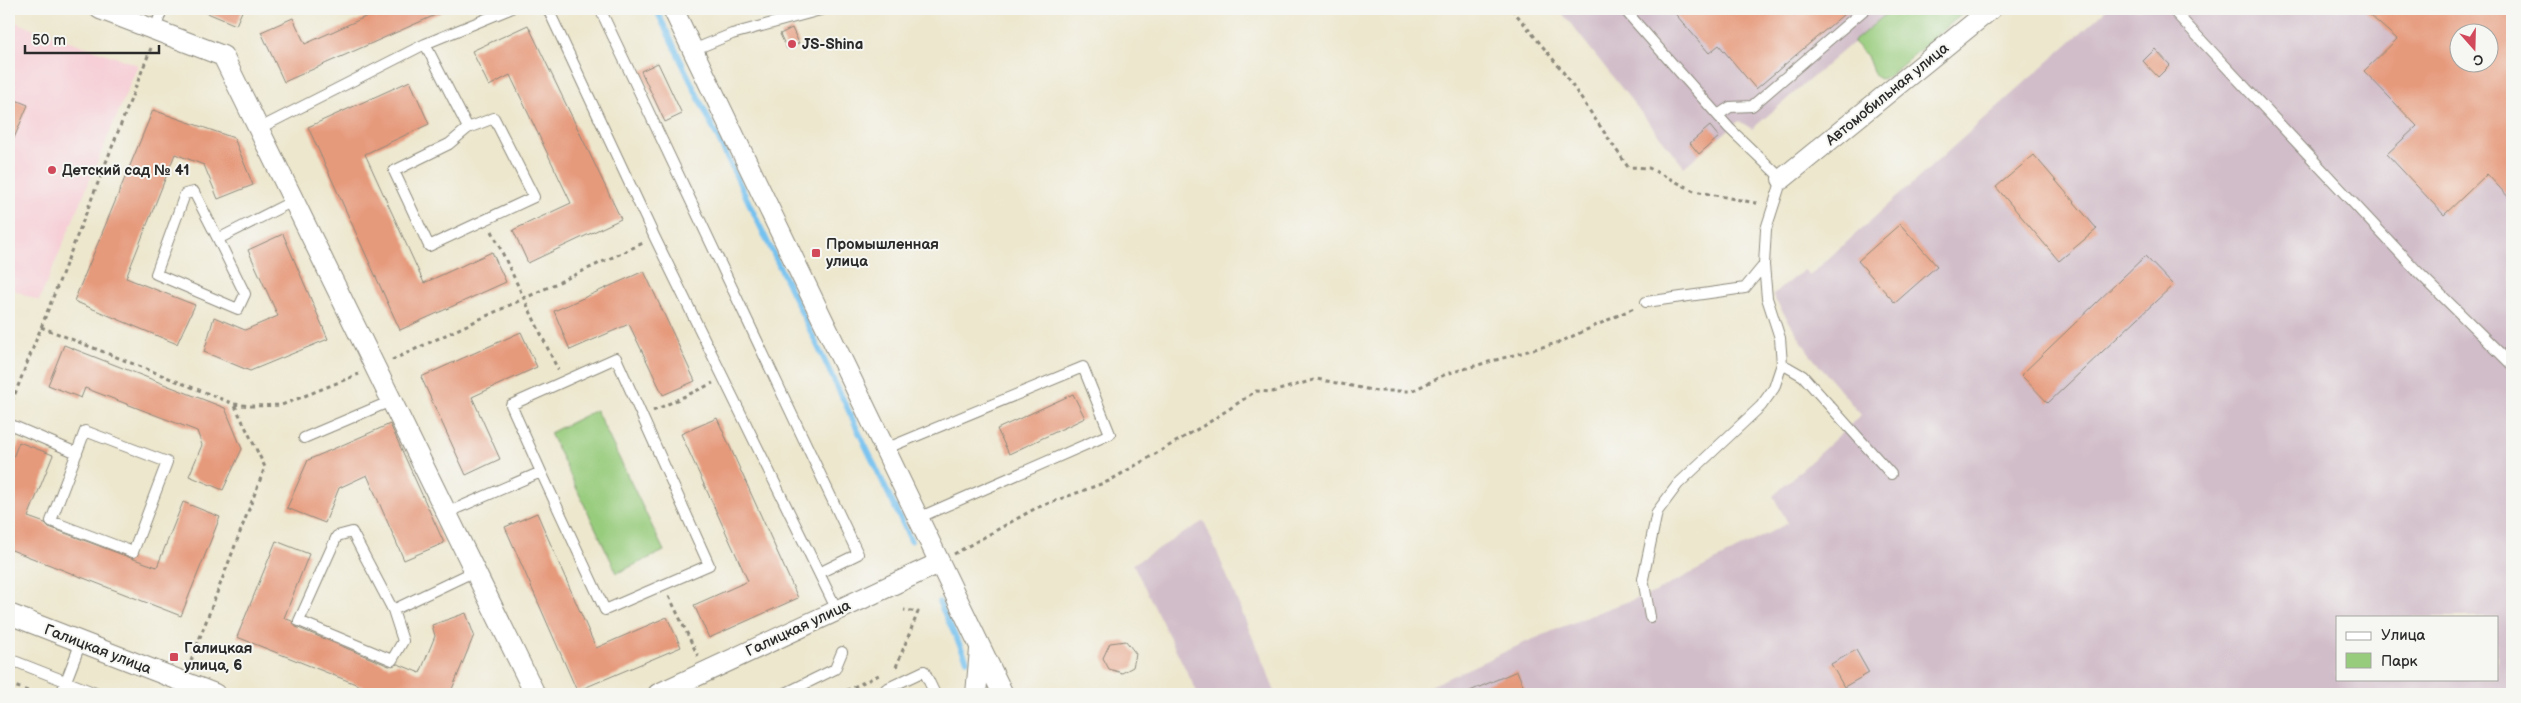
<svg xmlns="http://www.w3.org/2000/svg" width="2521" height="703" font-family="'Balsamiq Sans',sans-serif">
	<style>
		.built { fill: #f6cfd7 }
		.industrial { fill: #d1bdc9; fill-rule: evenodd }
		.green { fill: #98cc7d; stroke: #627c54 }
		.lines { fill: none; stroke-linecap: round; stroke-linejoin: round }
		.stream { stroke: #75c1ef; stroke-width: 5.5 }
		.building { fill: #e69a7b; fill-rule: evenodd }
		.service-casing { stroke: #8c897c; stroke-width: 12 }
		.minor-casing { stroke: #8c897c; stroke-width: 22 }
		.path { stroke: #8c897c; stroke-width: 3; stroke-dasharray: 4 4; stroke-linecap: butt }
		.service { stroke: #fff; stroke-width: 10 }
		.minor { stroke: #fff; stroke-width: 20 }
		.poi-dot { fill: #d1495b; stroke: #f6f6f2; stroke-width: 2 }
		.labels { text-anchor: middle; stroke-width: 4; stroke-linejoin: round; paint-order: stroke }
		.poi-label { font-size: 15px; font-weight: bold; fill: #2b2b2b; stroke: #f6f6f2; text-anchor: start }
		.street-label { font-size: 15px; fill: #2b2b2b; stroke: #f6f6f2 }
	</style>
	<rect width="100%" height="100%" fill="#f6f6f2"/>
	<filter id="ink" filterUnits="userSpaceOnUse"><feTurbulence type="fractalNoise" baseFrequency=".02" numOctaves="2"/><feDisplacementMap in="SourceGraphic" scale="10" xChannelSelector="R" yChannelSelector="G"/><feConvolveMatrix kernelMatrix="1 2 1 2 8 2 1 2 1" color-interpolation-filters="sRGB"/></filter>
	<filter id="wash" filterUnits="userSpaceOnUse"><feTurbulence type="fractalNoise" baseFrequency=".0096" numOctaves="4" result="noise"/><feDisplacementMap in="SourceGraphic" scale="20" xChannelSelector="R" yChannelSelector="G"/><feGaussianBlur stdDeviation="1.12" result="paint"/><feColorMatrix in="noise" values="0 0 0 0 0 0 0 0 0 0 0 0 0 0 0 0 0 1.4 0 .05"/><feComposite in="paint" operator="in"/></filter>
	<g filter="url(#wash)">
		<rect width="100%" height="100%" fill="#ede7ce"/>
		<!-- built -->
		<path class="built" d="M9,20L138,65L39,301L14,290L9,275Z"/>
		<!-- industrial -->
		<path class="industrial" d="M1559,9H1892L1752,129L1739,121L1684,167Z
			M2107,9H2512V694H1413L1524,643L1606,609L1653,593L1788,523L1773,496L1861,415L1812,357L1772,295L1804,270L1810,275ZM2458,32H2488V62H2458ZM2337,617H2497V679H2337Z
			M1204,521L1276,694H1198L1133,564Z"/>
		<!-- green -->
		<path class="green" d="M1892,9H1968L1888,77L1880,79L1875,76L1867,56L1853,42Z
			M596,410L664,551L617,573L550,433Z"/>
		<g class="lines">
			<!-- stream -->
			<path class="stream" d="M656,9L911,541
				M939,602L967,660"/>
		</g>
		<g id="blocks">
			<!-- building -->
			<path class="building" d="M198,9H243L236,25Z
				M383,9H449L284,82L261,32L293,18L305,44Z
				M1671,9H1850L1756,89L1719,45L1709,53Z
				M2363,9H2512V201L2487,174L2444,215L2387,154L2417,126L2364,71L2397,39ZM2458,32H2488V62H2458Z
				M528,25L621,219L528,263L513,230L571,203L510,75L489,86L472,51Z
				M792,28L799,43L787,49L780,34Z
				M2155,49L2170,65L2158,77L2143,61Z
				M658,63L682,114L665,122L641,71Z
				M410,81L429,124L365,154L424,283L492,252L506,282L400,330L308,127Z
				M13,99L28,105L9,150V110Z
				M153,110L234,138L253,185L218,199L204,165L175,154L126,278L195,305L177,344L74,301Z
				M1710,126L1719,137L1699,154L1690,143Z
				M2034,155L2097,229L2059,261L1996,187Z
				M1900,224L1937,266L1895,303L1858,261Z
				M283,234L328,339L250,371L204,352L214,317L245,330L278,316L248,250Z
				M2145,256L2173,285L2048,403L2021,375Z
				M644,271L695,381L663,395L629,324L570,350L554,311Z
				M521,332L537,367L472,397L500,459L466,475L421,377Z
				M64,345L225,408L242,449L223,490L189,476L202,445L197,431L85,388L81,398L48,385Z
				M1073,394L1085,418L1009,454L997,429Z
				M717,418L798,598L709,638L694,605L748,581L681,434Z
				M390,424L444,543L404,560L367,475L339,488L325,523L287,508L308,460Z
				M19,442L53,455L28,517L45,523L49,527L131,558L157,567L183,502L220,517L181,616L9,549V468Z
				M537,513L596,648L667,617L681,647L577,691L505,527Z
				M276,541L309,554L284,618L292,621L296,627L389,666L398,664L420,673L435,636L432,625L466,613L474,635L450,694H381L237,637Z
				M1126,641L1136,654L1133,667L1122,673L1109,669L1103,658L1110,643Z
				M1856,650L1869,673L1844,687L1831,664Z
				M1517,671L1527,694H1463Z"/>
		</g>
	</g>
	<g filter="url(#ink)">
		<use href="#blocks" fill-opacity="0" stroke="#8c897c" stroke-width="1"/>
		<g class="lines">
			<!-- service casing -->
			<g class="service-casing">
				<path id="service" d="M548,9L655,238L837,610
					M600,9L858,554L819,573
					M1624,9L1729,128L1782,179L1766,229L1764,265L1767,298L1780,338L1782,364L1774,388L1761,406L1678,484L1657,512L1643,579L1650,617
					M2172,9L2417,271L2512,365
					M155,30L162,9
					M425,44L468,128L449,144L394,171L429,246L534,197L494,118L468,128
					M693,50L732,34L824,9
					M1718,115L1730,107L1752,106L1865,9
					M258,129L425,44L510,9
					M218,239L245,294L238,309L156,274L185,194L194,192L218,239L293,201
					M1646,302L1745,288L1764,265
					M1782,364L1803,376L1891,474
					M9,424L77,453
					M85,431L167,462L133,552L51,521Z
					M304,438L391,401
					M885,449L1083,367L1110,434L918,518
					M446,513L541,472L511,405L616,358L709,565L605,610L541,472
					M393,610L403,641L392,660L299,621L337,536L352,532L393,610L475,571
					M9,659L98,694
					M61,694L81,642
					M784,694L835,669L842,652
					M883,694L886,689L924,671L935,694"/>
			</g>
			<!-- minor casing -->
			<g class="minor-casing">
				<path id="minor" d="M100,9L223,56L535,694
					M673,9L1003,694
					M1782,179L1991,9
					M9,614L215,694
					M658,694L939,563
					M976,694L980,650"/>
			</g>
			<!-- path -->
			<path class="path" d="M1512,9L1561,69L1628,167L1649,168L1694,191L1761,204
				M492,231L558,370
				M41,327L234,404L251,406L282,405L359,374
				M392,360L643,243
				M9,409L151,48
				M653,411L713,383
				M954,554L1036,508L1109,481L1208,423L1256,391L1272,392L1317,379L1376,391H1412L1446,374L1560,342L1634,308
				M669,596L698,656
				M191,661L265,467L234,404
				M896,667L918,612L904,610
				M9,684L36,694
				M839,694L879,675"/>
			<!-- service -->
			<use href="#service" class="service"/>
			<!-- minor -->
			<use href="#minor" class="minor"/>
		</g>
	</g>
	<!-- markers -->
	<g class="poi-dot">
		<circle cx="792" cy="44" r="5"/>
		<circle cx="52" cy="170" r="5"/>
		<rect x="811" y="248" width="10" height="10" rx="2.5"/>
		<rect x="169" y="652" width="10" height="10" rx="2.5"/>
	</g>
	<g class="labels">
		<!-- poi labels -->
		<g class="poi-label">
			<text x="802" y="49">JS-Shina</text>
			<text x="62" y="175">Детский сад № 41</text>
			<text x="826" y="249">Промышленная<tspan x="826" dy="17">улица</tspan></text>
			<text x="184" y="653">Галицкая<tspan x="184" dy="17">улица, 6</tspan></text>
		</g>
		<!-- street labels -->
		<g class="street-label">
			<text transform="translate(1887 94) rotate(-39)" y="5">Автомобильная улица</text>
			<text transform="translate(798 628) rotate(-25)" y="5">Галицкая улица</text>
			<text transform="translate(98 649) rotate(21)" y="5">Галицкая улица</text>
		</g>
	</g>
	<!-- margin -->
	<rect width="2521" height="703" fill="none" stroke="#f6f6f2" stroke-width="30"/>
	<!-- legend -->
	<rect x="2336" y="616" width="162" height="65" fill="#f6f6f2" stroke="#a5a5a2"/>
	<rect x="2346" y="632" width="25" height="8" fill="#ffffff" stroke="#a5a5a2"/>
	<text x="2381" y="640" font-size="15" fill="#2b2b2b">Улица</text>
	<rect x="2346" y="653" width="25" height="15" fill="#98cc7d" stroke="#a5a5a2"/>
	<text x="2381" y="666" font-size="15" fill="#2b2b2b">Парк</text>
	<!-- north arrow -->
	<g transform="translate(2474 48) rotate(160)"><circle r="24" fill="#f6f6f2" stroke="#a5a5a2"/>
	<path d="M0-4L9 19L0 12L-9 19Z" fill="#d1495b"/>
	<text y="-8" font-size="14" font-weight="bold" text-anchor="middle" fill="#2b2b2b">С</text>
	</g>
	<!-- scale -->
	<path d="M25 45v8h134v-8" fill="none" stroke="#2b2b2b" stroke-width="2.5"/>
	<text x="32" y="45" font-size="15" fill="#2b2b2b" stroke="#f6f6f2" stroke-width="4" paint-order="stroke">50 m</text>
</svg>
